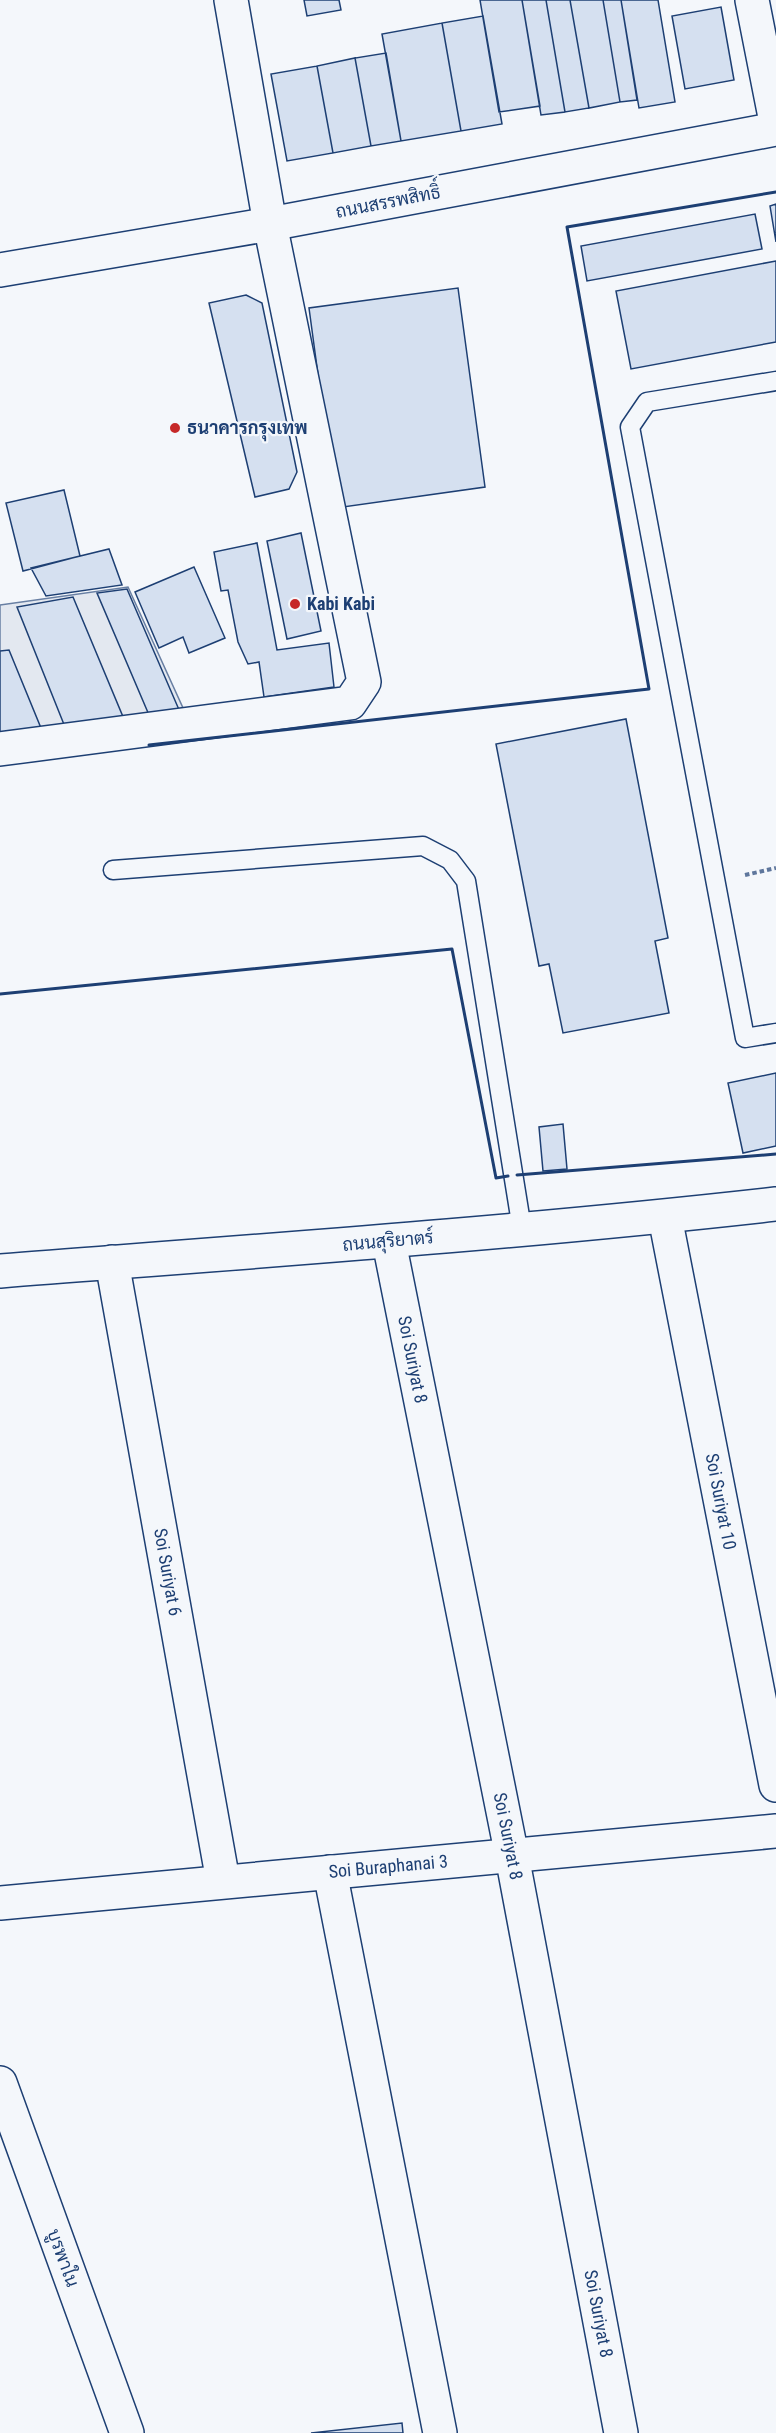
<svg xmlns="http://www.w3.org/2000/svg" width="776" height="2433" font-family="'Roboto Condensed',Sarabun,sans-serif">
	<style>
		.parking { fill: #e3e8f0; stroke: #687fa3; stroke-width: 1.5 }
		.building { fill: #d5e0f0; stroke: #1d3f73; stroke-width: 1.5 }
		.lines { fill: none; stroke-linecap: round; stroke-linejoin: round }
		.service-casing { stroke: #1d3f73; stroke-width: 21 }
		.minor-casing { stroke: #1d3f73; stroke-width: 36 }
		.tertiary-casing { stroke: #1d3f73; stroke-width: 36 }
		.secondary-casing { stroke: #1d3f73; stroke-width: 36 }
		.path { stroke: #5e769c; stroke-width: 4; stroke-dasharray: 4.5 3; stroke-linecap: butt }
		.service { stroke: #f4f7fb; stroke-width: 18 }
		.minor { stroke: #f4f7fb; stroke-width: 33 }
		.tertiary { stroke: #f4f7fb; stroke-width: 33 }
		.secondary { stroke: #f4f7fb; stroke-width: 33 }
		.wall { stroke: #1d3f73; stroke-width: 3 }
		.poi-dot { fill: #c62828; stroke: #f4f7fb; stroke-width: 2 }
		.labels { text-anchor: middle; stroke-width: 4.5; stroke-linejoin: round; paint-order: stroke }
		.street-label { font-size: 18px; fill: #1d3f73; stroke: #f4f7fb }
		.poi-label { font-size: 18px; font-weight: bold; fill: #1d3f73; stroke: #f4f7fb; text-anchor: start }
	</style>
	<rect width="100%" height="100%" fill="#f4f7fb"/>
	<!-- parking -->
	<path class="parking" d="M128,587L188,719L0,742V605Z"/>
	<!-- building -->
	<path class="building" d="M304,0H339L341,10L307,16Z
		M480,0H522L540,106L499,112Z
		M522,0H546L565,112L541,115Z
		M546,0H570L589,108L565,112Z
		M570,0H603L620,102L589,108Z
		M603,0H621L637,100L620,102Z
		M621,0H658L675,102L639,108Z
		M721,7L734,80L685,89L672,16Z
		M483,16L502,124L461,131L442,23Z
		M442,23L461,131L401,141L382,34Z
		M386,53L401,141L371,146L355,58Z
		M355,58L371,146L333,153L317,66Z
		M317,66L333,153L287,161L271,74Z
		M776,204V242L770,206Z
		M755,214L762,249L587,281L581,246Z
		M776,261V342L631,369L616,291Z
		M458,288L485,487L336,508L309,308Z
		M246,295L262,303L297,472L289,489L255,497L209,303Z
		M64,490L80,556L23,571L6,503Z
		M301,533L321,631L287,639L267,541Z
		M257,543L277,650L329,643L334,687L264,697L259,662L248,664L238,642L228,590L221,591L214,552Z
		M109,549L122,585L46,596L31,568Z
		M194,567L225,638L189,653L183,637L159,648L135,592Z
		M127,589L183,719L152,722L97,593Z
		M73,597L126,724L67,732L17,607Z
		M9,650L43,733L0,739V651Z
		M626,719L668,938L655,941L669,1013L563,1033L549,964L539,966L496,744Z
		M776,1073V1146L743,1153L728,1083Z
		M563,1124L567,1169L543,1171L539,1127Z
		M402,2423L403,2433H311Z"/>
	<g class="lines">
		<!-- service casing -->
		<g class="service-casing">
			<path id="service" d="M776,381L647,402L630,427L745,1038L776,1033
				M113,870L423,846L450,860L466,881L522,1229"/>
		</g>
		<!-- minor casing -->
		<g class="minor-casing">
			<g id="minor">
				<path d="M752,0L776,122"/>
				<path d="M0,749L350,703L364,682L270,224L231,0"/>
				<path id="s1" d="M665,1217L776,1785"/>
				<path id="s2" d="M389,1242L512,1856L621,2433"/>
				<path id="s3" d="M112,1262L223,1881"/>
				<path d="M330,1872L440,2433"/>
				<path id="s4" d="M0,1903C258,1877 517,1856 776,1831"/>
			</g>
		</g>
		<!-- tertiary casing -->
		<g class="tertiary-casing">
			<path id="tertiary" d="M0,1271C259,1251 518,1233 776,1204"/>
		</g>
		<!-- secondary casing -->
		<g class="secondary-casing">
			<path id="secondary" d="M0,270L270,224L776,129
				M0,2083L127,2433"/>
		</g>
		<!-- path -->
		<path class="path" d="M745,875L776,868"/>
		<!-- service -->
		<use href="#service" class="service"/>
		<!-- minor -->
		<use href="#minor" class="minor"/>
		<!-- tertiary -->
		<use href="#tertiary" class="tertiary"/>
		<!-- secondary -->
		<use href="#secondary" class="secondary"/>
		<!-- wall -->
		<path class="wall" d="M149,745L649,689L567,227L776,192
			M0,994L452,949L496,1178L508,1176
			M517,1175L776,1154"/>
	</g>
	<!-- markers -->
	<g class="poi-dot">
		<circle cx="175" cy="428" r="6"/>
		<circle cx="295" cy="604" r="6"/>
	</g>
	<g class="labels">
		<!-- street labels -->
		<g class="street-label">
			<text transform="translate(388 202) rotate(-11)" y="6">ถนนสรรพสิทธิ์</text>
			<text transform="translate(388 1241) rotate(-5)" y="6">ถนนสุริยาตร์</text>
			<text dy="6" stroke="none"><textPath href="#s2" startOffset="120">Soi Suriyat 8</textPath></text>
			<text dy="6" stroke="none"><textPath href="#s1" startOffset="290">Soi Suriyat 10</textPath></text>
			<text dy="6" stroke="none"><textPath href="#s3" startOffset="315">Soi Suriyat 6</textPath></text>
			<text dy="6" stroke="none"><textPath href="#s2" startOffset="606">Soi Suriyat 8</textPath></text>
			<text dy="6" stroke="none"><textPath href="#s4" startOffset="390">Soi Buraphanai 3</textPath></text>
			<text transform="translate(63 2258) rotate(70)" y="6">บูรพาใน</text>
			<text dy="6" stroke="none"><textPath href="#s2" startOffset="1092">Soi Suriyat 8</textPath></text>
		</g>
		<!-- poi labels -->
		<g class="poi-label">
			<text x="187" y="434">ธนาคารกรุงเทพ</text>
			<text x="307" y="610">Kabi Kabi</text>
		</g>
	</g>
</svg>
